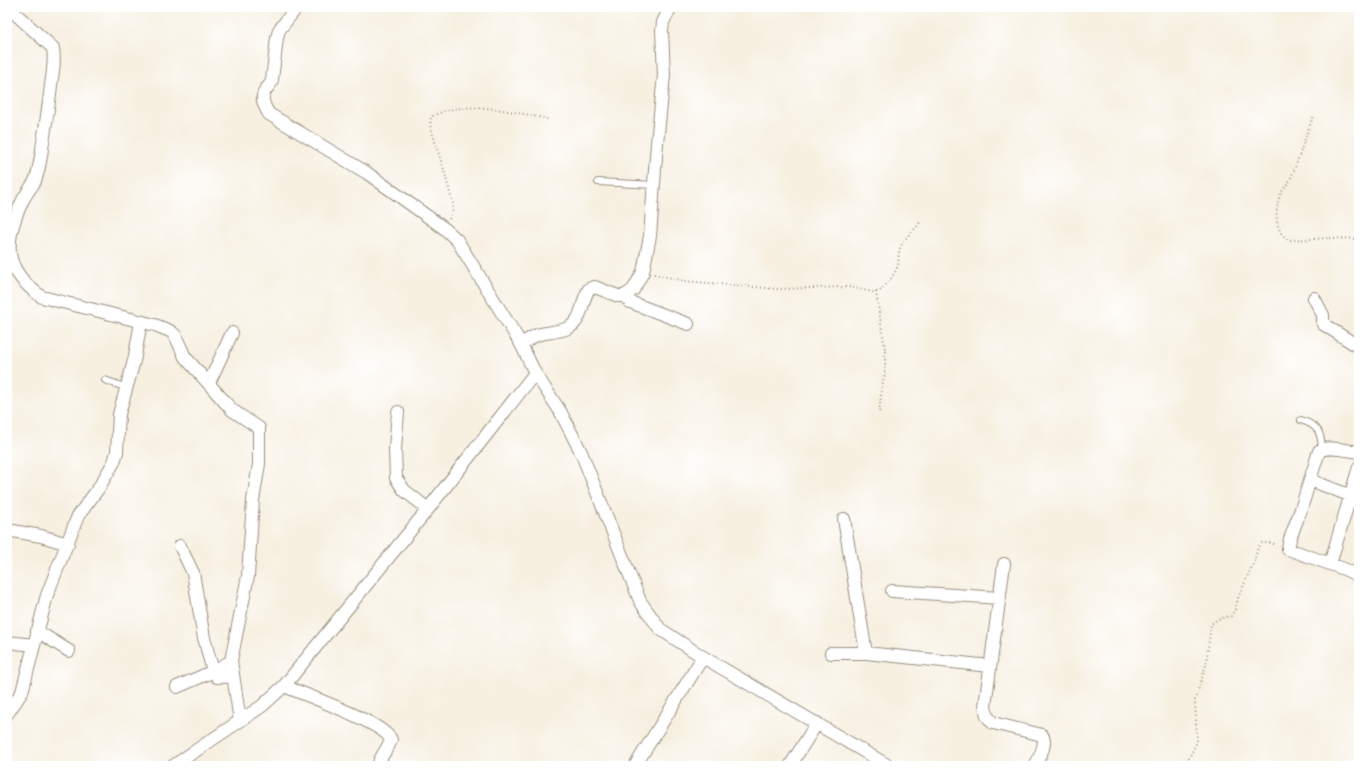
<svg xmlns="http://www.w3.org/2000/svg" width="1366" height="773" font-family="Cardo,serif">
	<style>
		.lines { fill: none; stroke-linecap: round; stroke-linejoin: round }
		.service-casing { stroke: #998d80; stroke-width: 8 }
		.minor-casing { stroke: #998d80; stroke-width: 14 }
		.path { stroke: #998d80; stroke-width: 2; stroke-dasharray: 1 3; stroke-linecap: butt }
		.service { stroke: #fff; stroke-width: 6 }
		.minor { stroke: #fff; stroke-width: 12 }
	</style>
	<rect width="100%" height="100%" fill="#fff"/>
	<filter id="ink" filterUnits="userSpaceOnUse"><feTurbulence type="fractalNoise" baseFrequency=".025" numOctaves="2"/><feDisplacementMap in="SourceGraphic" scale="8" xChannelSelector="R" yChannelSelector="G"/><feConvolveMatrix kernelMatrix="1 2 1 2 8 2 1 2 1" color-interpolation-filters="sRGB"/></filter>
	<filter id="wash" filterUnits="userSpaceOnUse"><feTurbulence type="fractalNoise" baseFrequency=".012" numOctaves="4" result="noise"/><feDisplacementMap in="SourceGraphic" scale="16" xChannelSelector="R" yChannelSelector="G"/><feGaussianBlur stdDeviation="0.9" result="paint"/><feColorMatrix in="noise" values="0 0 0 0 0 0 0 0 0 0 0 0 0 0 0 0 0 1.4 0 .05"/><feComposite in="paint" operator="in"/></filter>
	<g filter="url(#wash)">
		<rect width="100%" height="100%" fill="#f7f0e1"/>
	</g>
	<g filter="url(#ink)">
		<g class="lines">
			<!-- service casing -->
			<g class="service-casing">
				<path id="service" d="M598,182L654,185
					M105,380L127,388
					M1301,420C1319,426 1321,432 1322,450"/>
			</g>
			<!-- minor casing -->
			<g class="minor-casing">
				<path id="minor" d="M8,7L53,48C55,60 53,72 51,85C49,104 46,123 43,142C41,155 40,169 35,181C31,188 25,195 22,202C3,243 3,270 42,297L155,325L170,331L175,335L185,357L232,410L259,428V464L253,500L248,576L231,661L240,721
					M297,7L279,30L277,38L272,80C271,85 269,85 267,88C259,97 264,106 269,114L367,173L445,229L457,240L521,344L535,373L560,411L581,452L640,601L660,629L703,657L887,765
					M624,296L630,302L688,324
					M1314,298L1323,315V324L1359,347
					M521,344C526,341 532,337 537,335C552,330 570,334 578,318C583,309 583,298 589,289L595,287L618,296H624L633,290L643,272L650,236L657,143L664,75L662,31L663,22L671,7
					M209,383L232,333
					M398,412L395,449L396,478L404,490L428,509
					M1359,452C1347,451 1330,445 1319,451L1301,509L1290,539L1288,549L1344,569L1359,576
					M1310,480L1359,499
					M844,519L866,653
					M7,530L41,536L68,544
					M180,546L193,573L204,638L211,664L217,677L232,676
					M1004,564L985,706L987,716L993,723L1042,735C1048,744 1039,757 1035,766
					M1330,564L1359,467
					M892,591L1000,598
					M37,631L69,651
					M7,642L34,645
					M831,653H866L990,666
					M284,686C303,694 385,723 391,740C388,749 381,755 379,763L381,766
					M177,687L214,671L231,661
					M7,714L22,692L47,595L74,526L78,516L98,489L114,462L117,452L119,414L134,361L141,322
					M173,766L262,706L284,686L428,509L535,373
					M635,766L703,657
					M790,766L817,723"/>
			</g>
			<!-- path -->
			<path class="path" d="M1313,117C1305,137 1299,158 1291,178C1289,183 1284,188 1281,193C1275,207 1273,232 1289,240L1332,238L1359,239
				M449,219L453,210V204L445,174L430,125L431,117C463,98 513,112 548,119
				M654,274L685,281L777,289L849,287L873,292L880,291C887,284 895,275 898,265C899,259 898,252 901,246C906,236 915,230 921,221
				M876,292L885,349V373L882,386L879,413
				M1185,766L1195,746L1197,740L1195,700L1206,665L1211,624L1218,619L1231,616L1235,609L1238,598L1254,562L1258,547L1262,543H1271L1277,545"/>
			<!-- service -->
			<use href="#service" class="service"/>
			<!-- minor -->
			<use href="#minor" class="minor"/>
		</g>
	</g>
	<!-- margin -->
	<rect width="1366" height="773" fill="none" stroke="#fff" stroke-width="24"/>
</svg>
